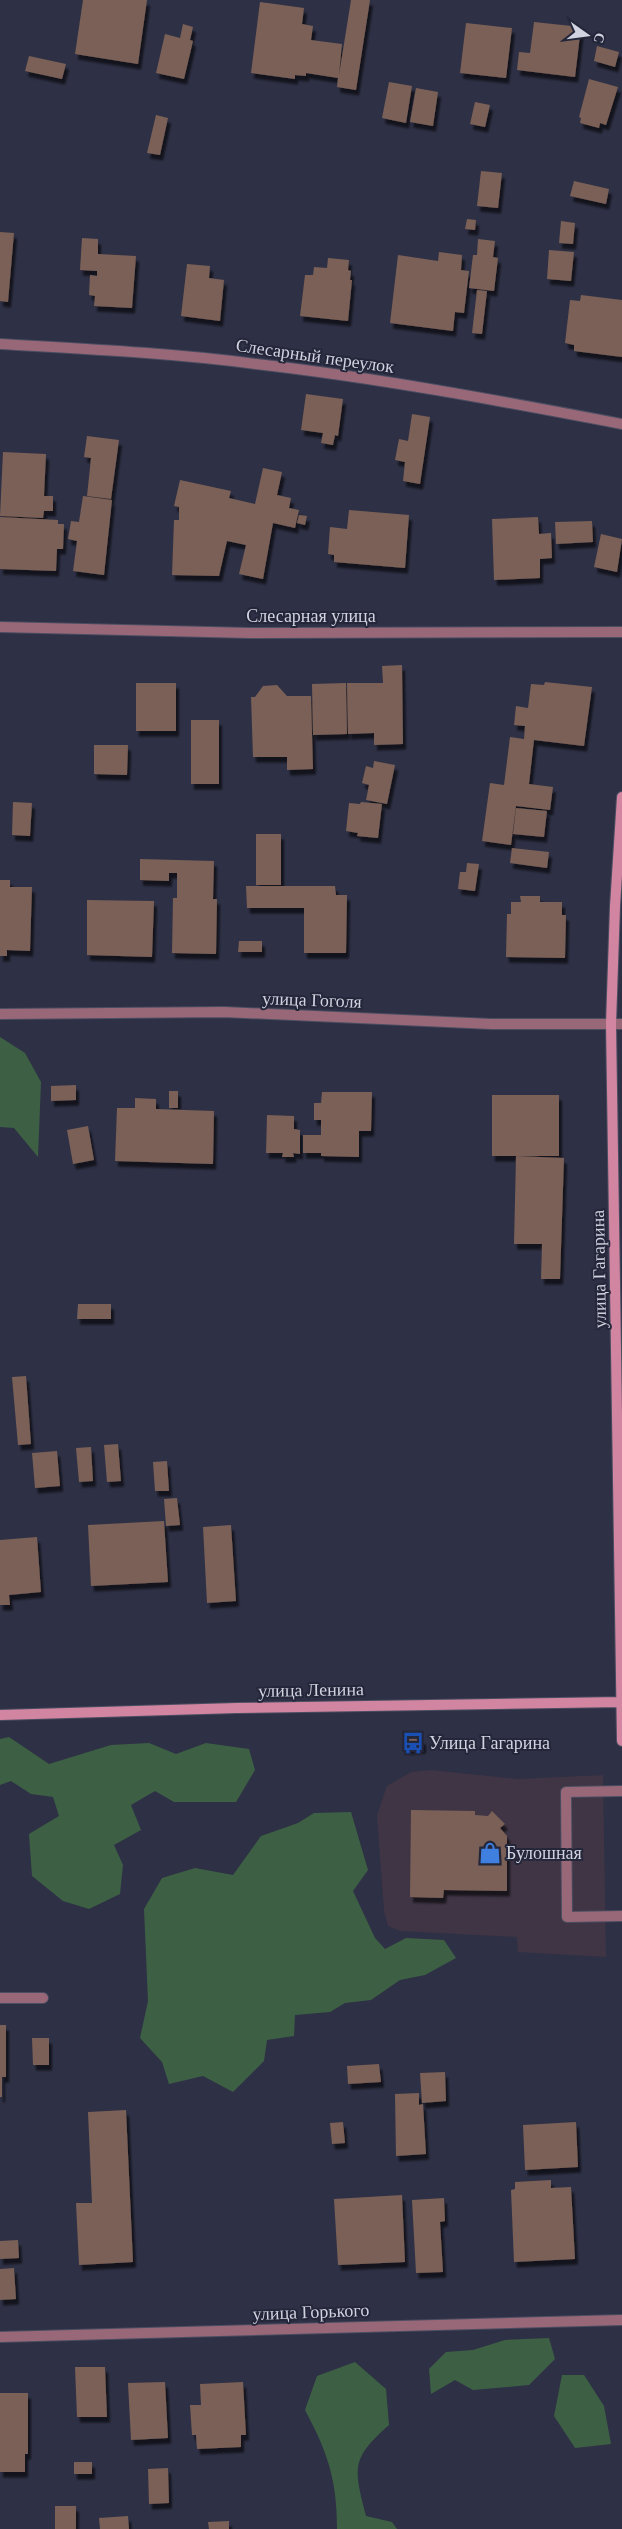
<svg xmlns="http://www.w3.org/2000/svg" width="622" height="2529" font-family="Georgia,serif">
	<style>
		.commercial { fill: #3f3545 }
		.green { fill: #3d6044 }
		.building { fill: #7a6056; filter: url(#shadow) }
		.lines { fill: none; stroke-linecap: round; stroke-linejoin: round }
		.service-casing { stroke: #4b4d61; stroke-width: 12 }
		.minor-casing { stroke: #4b4d61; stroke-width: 12 }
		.secondary-casing { stroke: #4b4d61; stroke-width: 12 }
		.service { stroke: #996878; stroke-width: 10 }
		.minor { stroke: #996878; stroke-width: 10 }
		.secondary { stroke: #d285a0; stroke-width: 10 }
		.labels { text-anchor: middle; stroke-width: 4; stroke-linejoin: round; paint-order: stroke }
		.street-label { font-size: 18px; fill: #d1d3e0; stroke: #24263a }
		.poi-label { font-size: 18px; fill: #d1d3e0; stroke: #24263a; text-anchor: start }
	</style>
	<defs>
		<filter id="shadow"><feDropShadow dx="3" dy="5.5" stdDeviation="1" flood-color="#0009"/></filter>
	</defs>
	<rect width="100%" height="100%" fill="#2e3045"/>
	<!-- commercial -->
	<path class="commercial" d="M430,1770L518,1779L603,1775L606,1957L518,1952L517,1937L400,1931L388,1926L384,1911L377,1815L387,1786L411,1772Z"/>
	<!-- green -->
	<path class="green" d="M0,1037L25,1053L41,1082L38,1157L14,1128L0,1127Z
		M9,1737L49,1764L111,1745L149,1743L176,1754L206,1743L249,1749L255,1770L236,1802H174L155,1791L131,1805L141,1830L114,1845L123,1865L120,1894L89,1909L63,1901L32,1876L29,1834L59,1816L53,1797L31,1794L11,1781L0,1785V1739Z
		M351,1812L368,1870L353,1891L375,1938L385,1949L406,1938L444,1940L456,1958L425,1975L400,1980L371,2000L345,2003L330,2012L295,2015L294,2036L267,2040L264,2061L233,2092L203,2076L169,2084L162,2062L140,2038L148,2001L144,1909L162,1878L195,1868L233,1875L261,1836L298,1823L314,1813Z
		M549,2338L555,2359L529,2385L473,2390L455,2380L431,2394L429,2369L446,2352L473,2350L505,2340Z
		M355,2362L386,2389L389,2425C350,2459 354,2469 366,2516L392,2522L397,2529H337C337,2480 328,2453 305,2410L317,2376Z
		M562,2375H584L604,2406L611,2444L575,2448L554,2416Z"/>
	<!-- building -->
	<path class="building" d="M83,0H147L138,64L75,54Z
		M351,0H370L356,90L337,87L338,78L306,73V76L295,75V79L251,73L260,2L304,8L302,24L313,26L311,40L342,44L339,75Z
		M534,22L581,27L575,77L517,70L519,52L530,53Z
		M466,23L512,28L506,78L460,73Z
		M183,24L193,27L190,40L193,41L184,79L156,73L165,34L180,38Z
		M597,46L619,52L615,67L594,61Z
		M29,56L66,64L62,79L25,71Z
		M589,79L618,87L606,125L600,123L599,128L580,123L581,118L579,117Z
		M389,82L412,86L406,123L382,118Z
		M416,88L438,92L433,126L410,122Z
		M475,102L490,105L485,127L470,124Z
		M156,115L168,118L160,155L147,153Z
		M481,171L502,173L498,208L477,206Z
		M574,181L609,189L606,204L570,196Z
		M467,219L476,220L475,230L465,229Z
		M561,221L575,223L573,244L559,243Z
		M0,232L14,233L8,302L0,301Z
		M82,238L98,239V254L136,256L132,308L94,306L95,296L89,295L90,275L97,276V271L80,270Z
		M478,239L495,241L493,257L498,258L494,291L469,288L473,255H477Z
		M549,250L574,252L571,281L547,279Z
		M439,252L462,255L461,270L469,271L464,313L455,312L453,331L390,323L398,255L438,261Z
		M328,258L349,260L348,270L351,271L350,280H352L348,321L300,316L305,275H313L314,267L327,268Z
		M187,264L210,266L209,278L224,280L220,321L181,316Z
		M477,290L487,291L482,334L472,333Z
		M581,295L622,300V357L574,351V345L565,343L570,300L580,301Z
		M306,394L343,399L338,436L335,435L333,445L321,443L323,433L301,430Z
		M412,414L430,417L420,484L403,481L405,462L395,460L399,439L408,441Z
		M87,436L119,440L111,499L87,496L91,458L84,457Z
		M3,452L46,454L44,496H53V511H44L43,518L0,516Z
		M263,468L282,472L277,495L291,498L289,508L299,510L295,528L273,523L263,579L239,574L246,545L227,541L219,576L172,575L174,520H179V507L174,506L180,480L231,491L229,498L255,504Z
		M83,496L112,500L104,575L73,571L77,541L68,539L71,521L79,522Z
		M349,510L409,515L405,568L334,562V555L328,554L330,527L347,529Z
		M299,515L307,516L305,525L297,523Z
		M0,517L58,520V524H64L63,549H57L56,571L0,569Z
		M538,517L539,534L551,533L552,558L540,559V578L494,580L492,519Z
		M592,521L593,542L556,544L555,522Z
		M601,534L622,539L617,572L594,567Z
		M402,665L403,744L374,745V733L348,734L347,683H383L382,666Z
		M545,682L592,687L584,746L534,740L529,784L553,787L550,810L516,806L511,845L482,841L490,783L504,785L510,737L524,739L525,726L514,725L516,706L528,708L531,684L544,685Z
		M136,683H176V731H136Z
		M346,683L347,734L313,735L312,684Z
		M277,685L287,696H311L313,769L287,770V757H253L251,697H255L263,686Z
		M191,720H219V784H191Z
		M94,745H128L127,775L94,774Z
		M374,761L395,765L387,804L366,800L369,785L362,783L366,766L373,768Z
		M13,802L32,803L30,836L12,835Z
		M361,802L382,804L378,838L357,836L358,833L346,831L349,803L360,804Z
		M516,808L547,811L544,837L513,834Z
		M256,834H281V885H256Z
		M512,848L549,852L547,868L510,863Z
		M140,859L214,861L213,899H217L216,954L172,953L173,898H177V873H169V881L140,880Z
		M467,863L479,864L475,891L458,889L460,872H466Z
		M0,880H10V887H32L30,951L7,950V956H0Z
		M246,886H335L336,895H347L346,953H304V908H247Z
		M520,896H540V902H562V915H566L565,958L506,957L507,914H511V902H521Z
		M87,900L154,901L152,957L87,955Z
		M239,941H262V952H238Z
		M76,1085V1100L51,1101V1086Z
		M169,1091H178V1108H169Z
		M322,1092H372L371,1131H359V1157L321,1156V1153H303V1135H321V1120H314V1103H321Z
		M492,1095H559V1156H492Z
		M135,1098L156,1099V1109L214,1111L213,1164L115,1161L117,1108H135Z
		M267,1115L294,1116V1129L300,1130V1154L293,1153L294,1157H282L283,1153H266Z
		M88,1126L94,1160L73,1164L67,1130Z
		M516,1156L564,1158L560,1279H541L542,1244H514Z
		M78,1304H111V1319H77Z
		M26,1376L31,1444L18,1445L12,1377Z
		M118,1444L121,1481L107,1482L104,1445Z
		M91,1447L93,1481L79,1482L76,1448Z
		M57,1451L60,1486L35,1488L32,1453Z
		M167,1461L169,1491H155L153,1462Z
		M177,1498L180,1525L166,1526L164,1499Z
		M164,1521L168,1582L91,1586L88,1525Z
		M231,1525L236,1601L207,1603L203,1527Z
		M37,1537L41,1592L9,1595L10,1605H0V1540Z
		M406,1739H423V1748L406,1749Z
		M411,1810L475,1811V1815L488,1816L492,1811L505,1824L500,1828L507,1836V1891L444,1890L443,1898L410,1897Z
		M0,2025H6V2077H2V2097H0Z
		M32,2038H49V2065H33Z
		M379,2064L381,2082L348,2084L347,2066Z
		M445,2072L446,2101L422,2103L420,2073Z
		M419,2093V2105L423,2104L426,2154L396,2156L395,2094Z
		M126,2110L133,2262L79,2265L76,2203H92L88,2112Z
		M343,2122L345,2143L332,2144L330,2123Z
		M576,2122L578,2167L525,2170L523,2125Z
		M551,2180V2188L571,2187L575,2259L514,2262L511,2190L515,2189V2182Z
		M402,2195L405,2262L338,2265L334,2199Z
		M444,2198L445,2221L440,2222L443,2272L416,2273L412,2200Z
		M18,2240L19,2258L0,2259V2241Z
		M14,2268L16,2299L0,2300V2269Z
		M75,2367H105L107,2417H77Z
		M165,2382L168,2438L131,2440L128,2383Z
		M243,2382L246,2435H241V2447L197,2449L196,2435H192L190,2405H201L200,2384Z
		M0,2393H28V2454H25V2472H0Z
		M74,2462H92V2474H74Z
		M168,2468L169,2503L149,2504L148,2469Z
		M55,2506H76V2529H55Z
		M128,2516L129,2529H100L99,2518Z
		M229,2521V2529H209L208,2522Z"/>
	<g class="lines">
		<!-- service casing -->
		<g class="service-casing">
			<path id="service" d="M622,1791L566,1792L567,1917L622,1916
				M0,1998H43"/>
		</g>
		<!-- minor casing -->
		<g class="minor-casing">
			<path id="minor" d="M0,344C86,349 171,353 256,364C379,378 501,401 622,424
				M0,627L250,633L622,632
				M0,1014L224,1012L491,1024H622
				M0,2337L622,2320"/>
		</g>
		<!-- secondary casing -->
		<g class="secondary-casing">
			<path id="secondary" d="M622,797L615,906L611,1024L622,1741
				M0,1715L237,1708L622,1702"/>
		</g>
		<!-- service -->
		<use href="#service" class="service"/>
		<!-- minor -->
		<use href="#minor" class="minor"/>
		<!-- secondary -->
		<use href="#secondary" class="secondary"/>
	</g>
	<!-- icons -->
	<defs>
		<g id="bus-bare" transform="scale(1.725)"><path d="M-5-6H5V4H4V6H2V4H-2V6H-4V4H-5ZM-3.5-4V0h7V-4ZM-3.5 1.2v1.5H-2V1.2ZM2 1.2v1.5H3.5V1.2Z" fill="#1a4fb4" stroke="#24263a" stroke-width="2.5" paint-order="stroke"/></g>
		<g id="shop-bare" transform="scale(1.725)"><path d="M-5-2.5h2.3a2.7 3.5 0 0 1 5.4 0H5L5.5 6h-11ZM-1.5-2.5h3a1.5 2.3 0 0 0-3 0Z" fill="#3f7fe0" stroke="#24263a" stroke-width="2.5" paint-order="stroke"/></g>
	</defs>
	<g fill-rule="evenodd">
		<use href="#bus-bare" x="413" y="1743"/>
		<use href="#shop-bare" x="490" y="1853"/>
	</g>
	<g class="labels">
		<!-- street labels -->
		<g class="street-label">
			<text transform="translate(315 356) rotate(8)" y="6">Слесарный переулок</text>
			<text x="311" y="622">Слесарная улица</text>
			<text transform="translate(312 1000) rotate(2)" y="6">улица Гоголя</text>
			<text transform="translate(599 1269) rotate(-91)" y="6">улица Гагарина</text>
			<text transform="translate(311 1690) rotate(-1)" y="6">улица Ленина</text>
			<text transform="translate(311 2312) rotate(-2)" y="6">улица Горького</text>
		</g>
		<!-- poi labels -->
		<g class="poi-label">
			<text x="429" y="1749">Улица Гагарина</text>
			<text x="506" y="1859">Булошная</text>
		</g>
	</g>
	<!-- north arrow -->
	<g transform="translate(587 35) rotate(104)" stroke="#24263a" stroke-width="4" paint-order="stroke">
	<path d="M0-4L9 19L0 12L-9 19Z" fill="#d1d3e0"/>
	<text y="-8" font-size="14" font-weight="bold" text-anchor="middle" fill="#d1d3e0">С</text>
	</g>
</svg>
